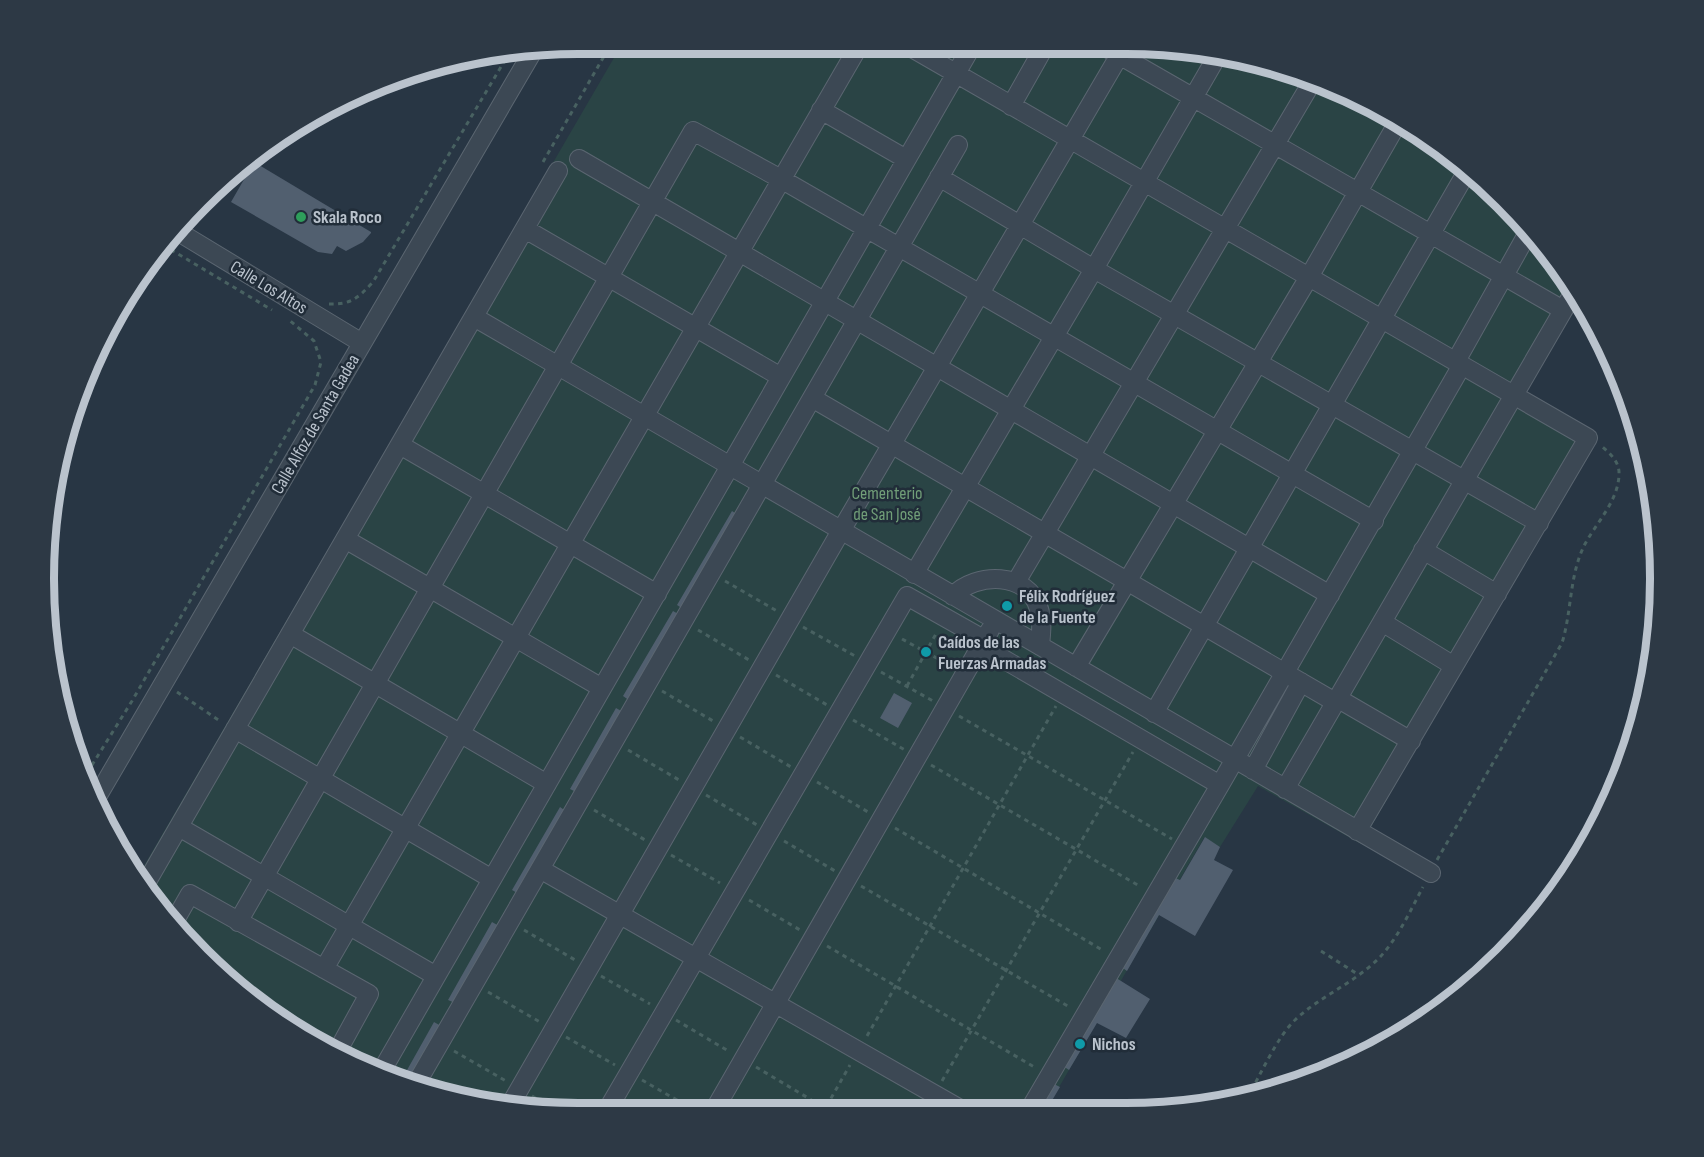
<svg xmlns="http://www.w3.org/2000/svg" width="1704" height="1157" font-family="'Sofia Sans Condensed',sans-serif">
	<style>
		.green { fill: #2a4445 }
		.building { fill: #515f6f }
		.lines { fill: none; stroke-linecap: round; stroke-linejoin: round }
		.minor-casing { stroke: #5b6671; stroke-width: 20 }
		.path { stroke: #486161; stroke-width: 3; stroke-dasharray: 4.5 4.5; stroke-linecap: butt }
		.minor { stroke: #3c4854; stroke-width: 18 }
		.leisure-dot { fill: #2e9e5b; stroke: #212d39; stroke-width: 2 }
		.culture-dot { fill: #0f9aa8; stroke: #212d39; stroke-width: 2 }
		.labels { text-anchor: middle; stroke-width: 5; stroke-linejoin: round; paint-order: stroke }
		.poi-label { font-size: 18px; font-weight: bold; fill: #bac3cd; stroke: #212d39; text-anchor: start }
		.street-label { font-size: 18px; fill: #bac3cd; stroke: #212d39 }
		.park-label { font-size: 18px; fill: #719e78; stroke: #212d39 }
		.rim { fill: none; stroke: #bac3cd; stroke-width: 8 }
	</style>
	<rect width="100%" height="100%" fill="#283644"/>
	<!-- green -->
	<path class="green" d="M622,44H1125L1230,54L1362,99L1504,200L1570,281L1579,298L1523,392L1598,435L1361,844L1258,786L1220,847L1204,838L1044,1113L579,1114L474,1103L342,1058L200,957L138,876Z"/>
	<!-- building -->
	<path class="building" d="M254,162L371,232V233L363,242L346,251L337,246L332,254L318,252L231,202Z
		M732,511L738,515L683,609L677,605Z
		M673,611L680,615L630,701L623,696Z
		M894,693L912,703L898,728L880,718Z
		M616,708L623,712L578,793L570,789Z
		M560,807L567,812L519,894L512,890Z
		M1205,837L1220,847L1214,860L1233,870L1195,936L1159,915L1127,971L1120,966L1173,877L1180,880Z
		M492,922L499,926L455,1003L448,1000Z
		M1113,976L1150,999L1126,1038L1097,1023L1069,1070L1063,1066Z
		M434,1022L441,1026L410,1081L402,1079Z
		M1054,1084L1060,1087L1044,1114H1036Z"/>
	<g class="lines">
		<!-- minor casing -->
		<g class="minor-casing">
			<path id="minor" d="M905,44L1588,438L1357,831
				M1100,44L1563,310
				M1011,106L1046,44
				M821,110L906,159
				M579,159L1330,595
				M939,177L1094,269L1539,523
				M525,229L781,377
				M177,231L362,343
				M474,317L1431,873
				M1456,361L1529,231
				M812,398L1335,702
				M400,445L657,594
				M345,539L602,688
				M1423,550L1497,594
				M914,574L1094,269L1219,53
				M1016,582L1312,82
				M953,596C976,572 1028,571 1039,609C1043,621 1041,634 1040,646
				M1382,622L1454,666
				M290,634L547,784
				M981,646L1220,785
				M1076,667L1309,277L1397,124
				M1337,698L1411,741
				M1154,713L1466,173
				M235,729L492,879
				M1253,770L1301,682
				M1285,789L1575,290
				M97,797L533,51
				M179,827L436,976
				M540,869L969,1114
				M145,885L558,171
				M174,922L190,894L369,994L336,1054
				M238,922L693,131L781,179L1374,521
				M324,969L860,44
				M381,1072L973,44
				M416,1084L958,145
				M509,1107L842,529L1126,44
				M605,1114L907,596L985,640
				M712,1114L990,630
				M1027,1114L1220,785L1462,365"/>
		</g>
		<!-- path -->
		<path class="path" d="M543,162L611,44
			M163,245L272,310
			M329,304C351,305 359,297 373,282L508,55
			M725,581L777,611
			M803,627L855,656
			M698,630L749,660
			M902,639L951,666
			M881,672L933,701
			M776,675L827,705
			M907,686L937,632
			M662,691L713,721
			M177,692L220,721
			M959,716L1172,839
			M853,720L905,750
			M740,737L791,767
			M628,750L679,780
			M931,765L1141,887
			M87,773L132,701L315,385L321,362L314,341L288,319
			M817,782L868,812
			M706,795L757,825
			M594,810L645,840
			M895,828L1104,951
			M784,841L835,871
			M671,855L720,883
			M1437,860L1562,643C1572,611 1569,575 1585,544C1597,522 1618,501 1619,475C1620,462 1610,453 1600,445
			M861,886L1071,1008
			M749,900L800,930
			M524,930L575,960
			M827,946L1036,1068
			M1321,951L1359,975
			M601,976L650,1004
			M488,992L540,1022
			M676,1020L730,1052
			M867,1036L1056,706
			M566,1037L615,1065
			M454,1051L506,1081
			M756,1067L835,1114
			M642,1080L696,1111
			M942,1081L1133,752
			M532,1096L560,1112
			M1247,1098C1260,1076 1277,1037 1295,1020C1320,996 1355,983 1380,957C1398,938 1410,911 1423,887
			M822,1114L850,1065"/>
		<!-- minor -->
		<use href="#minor" class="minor"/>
	</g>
	<!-- markers -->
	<circle class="leisure-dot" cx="301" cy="217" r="6"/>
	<g class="culture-dot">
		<circle cx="1007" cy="606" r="6"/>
		<circle cx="926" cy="652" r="6"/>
		<circle cx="1080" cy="1044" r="6"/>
	</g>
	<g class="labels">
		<!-- poi labels -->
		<g class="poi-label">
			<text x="313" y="223">Skala Roco</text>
			<text x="1019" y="602">Félix Rodríguez<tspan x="1019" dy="21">de la Fuente</tspan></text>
			<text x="938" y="648">Caídos de las<tspan x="938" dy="21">Fuerzas Armadas</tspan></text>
			<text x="1092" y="1050">Nichos</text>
		</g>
		<!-- street labels -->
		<g class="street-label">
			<text transform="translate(269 287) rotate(31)" y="6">Calle Los Altos</text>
			<text transform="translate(315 424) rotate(-60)" y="6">Calle Alfoz de Santa Gadea</text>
		</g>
		<!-- park labels -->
		<g class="park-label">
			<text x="887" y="499">Cementerio<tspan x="887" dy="21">de San José</tspan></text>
		</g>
	</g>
	<!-- crop -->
	<path d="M0 0H1704V1157H0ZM578 54H1126A524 524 0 0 1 1650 578V579A524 524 0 0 1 1126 1103H578A524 524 0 0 1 54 579V578A524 524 0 0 1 578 54Z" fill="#2d3945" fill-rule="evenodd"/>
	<path class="rim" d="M578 54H1126A524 524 0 0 1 1650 578V579A524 524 0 0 1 1126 1103H578A524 524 0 0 1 54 579V578A524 524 0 0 1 578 54Z"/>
</svg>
